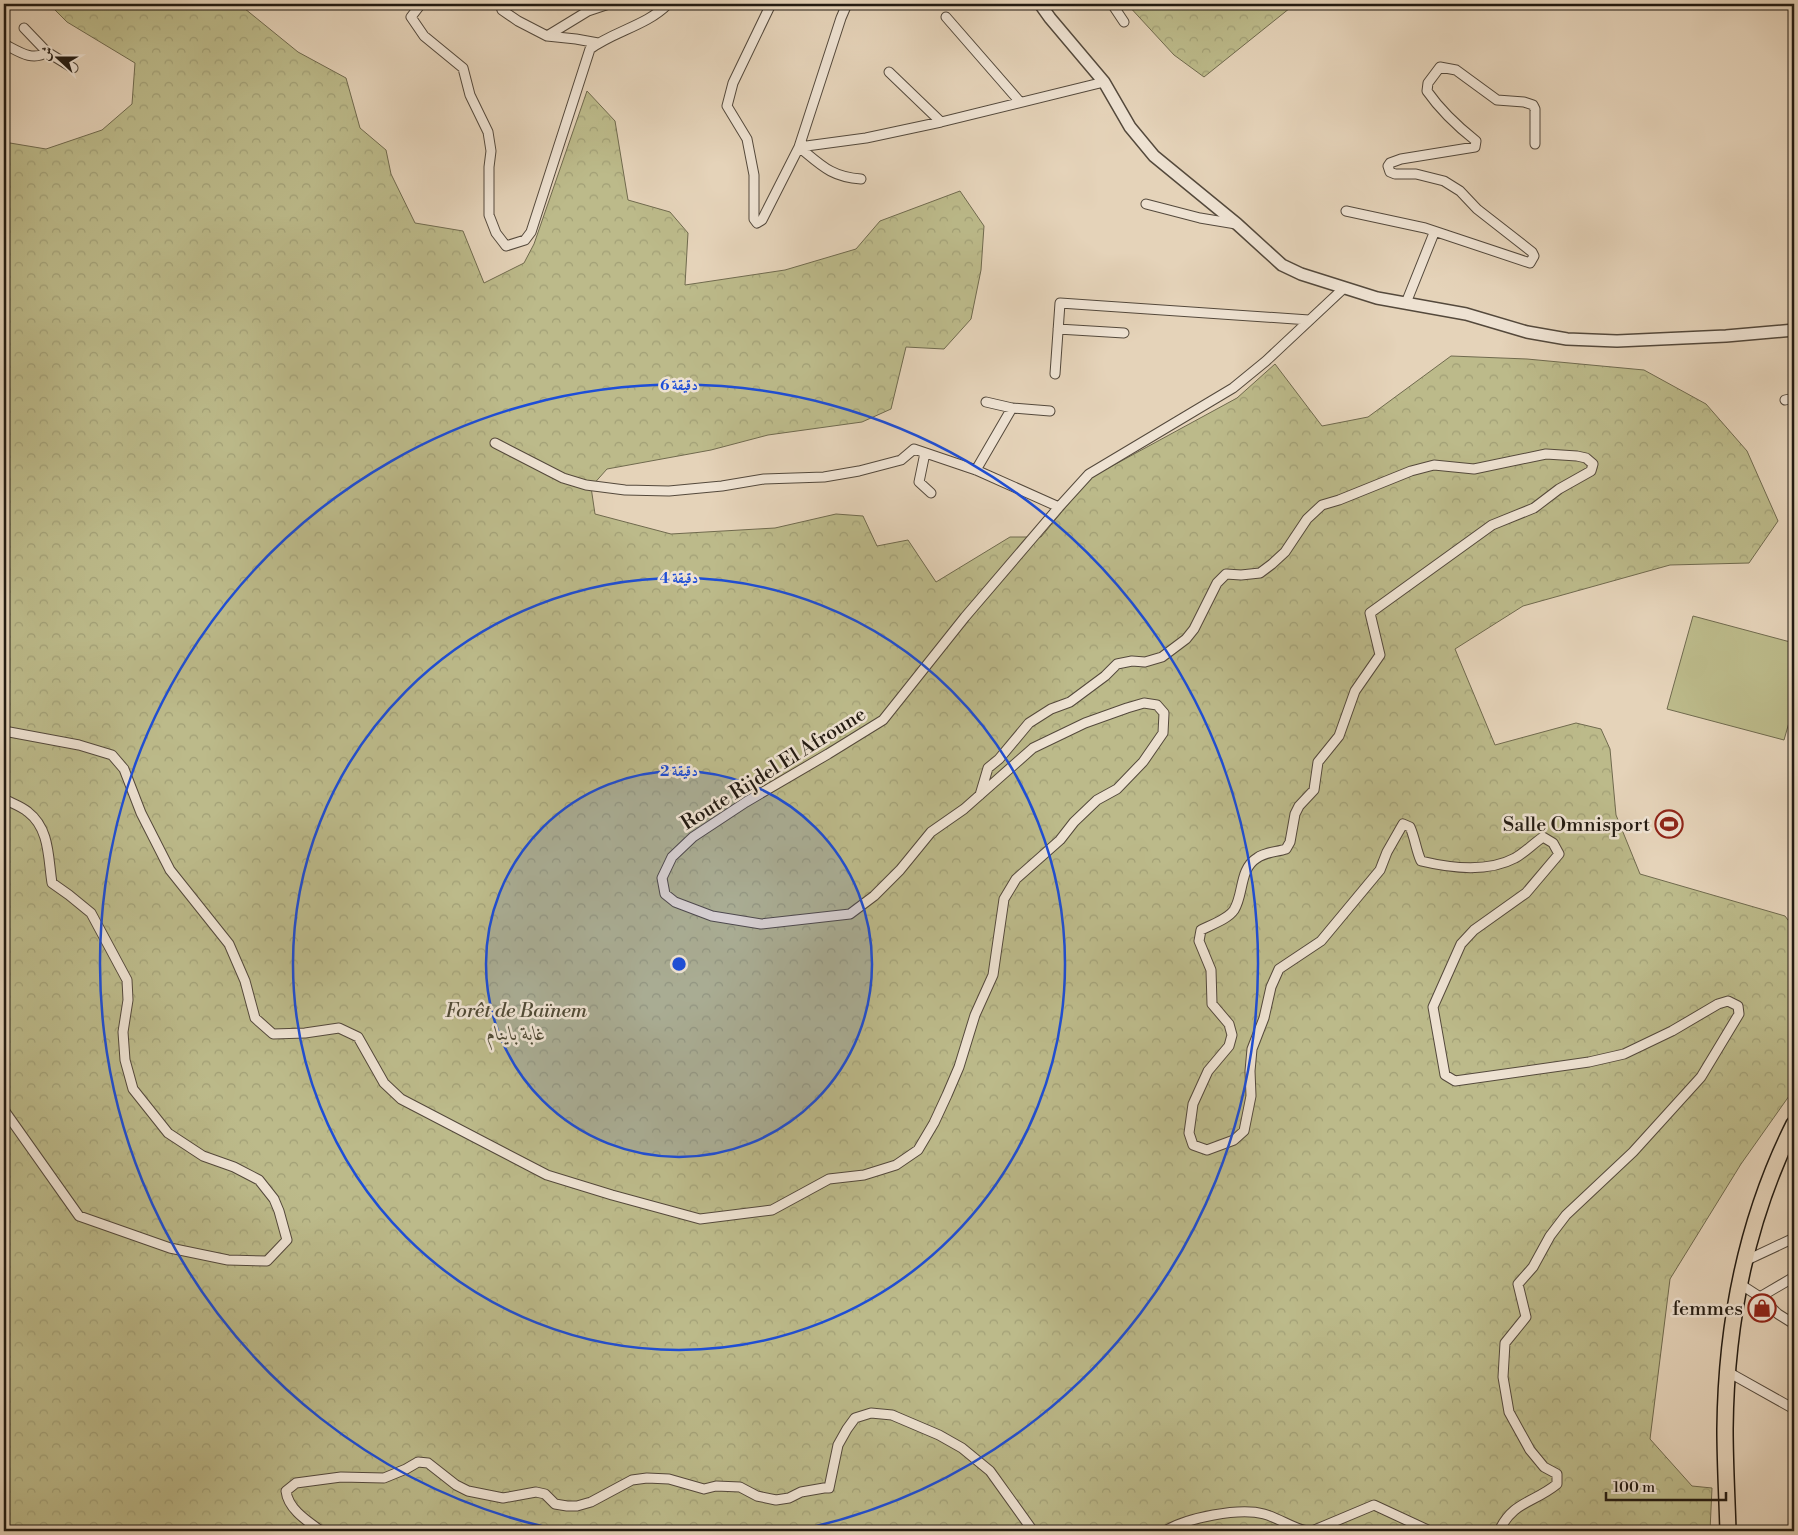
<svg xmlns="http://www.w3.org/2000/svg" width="1798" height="1535" font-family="'Libre Bodoni',Amiri,serif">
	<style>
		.grass { fill: #bcba8a; stroke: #706a4e }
		.forest { fill: url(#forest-crowns); stroke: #706a4e }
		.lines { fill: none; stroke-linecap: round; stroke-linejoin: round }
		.minor-casing { stroke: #54493c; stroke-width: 11 }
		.tertiary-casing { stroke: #54493c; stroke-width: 14 }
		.primary-casing { stroke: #231b12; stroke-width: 18 }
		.minor { stroke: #eee2d2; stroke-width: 9 }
		.tertiary { stroke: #eee2d2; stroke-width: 11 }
		.primary { stroke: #e5d3b9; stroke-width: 15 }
		.ring { fill: none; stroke: #1d4ed8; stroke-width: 2.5 }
		.labels { text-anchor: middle; stroke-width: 5; stroke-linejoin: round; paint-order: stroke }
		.street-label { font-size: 20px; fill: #231b12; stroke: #eee2d2 }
		.poi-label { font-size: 20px; fill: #231b12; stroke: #eee2d2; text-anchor: end }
		.park-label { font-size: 20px; font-style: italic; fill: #514b36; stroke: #eee2d2 }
		.centre { fill: #1d4ed8; stroke: #eee2d2; stroke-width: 2.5 }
		.ring-label { font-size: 15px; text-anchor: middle; font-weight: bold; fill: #1d4ed8; stroke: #eee2d2; stroke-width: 5; stroke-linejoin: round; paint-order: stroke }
	</style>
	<defs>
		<pattern id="forest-crowns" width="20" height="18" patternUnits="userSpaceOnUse" patternTransform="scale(1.25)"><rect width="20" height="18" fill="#bcba8a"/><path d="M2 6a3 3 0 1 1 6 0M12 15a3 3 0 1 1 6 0" fill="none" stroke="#a19f76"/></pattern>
	</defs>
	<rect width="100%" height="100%" fill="#e5d3b9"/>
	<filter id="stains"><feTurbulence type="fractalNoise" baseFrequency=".004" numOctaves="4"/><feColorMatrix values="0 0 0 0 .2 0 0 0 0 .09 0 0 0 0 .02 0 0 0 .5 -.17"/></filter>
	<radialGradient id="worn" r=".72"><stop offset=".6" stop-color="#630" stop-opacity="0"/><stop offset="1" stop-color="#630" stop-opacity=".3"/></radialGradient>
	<!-- grass -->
	<path class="grass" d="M1693,616L1794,643V705L1784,740L1667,709Z"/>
	<!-- forest -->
	<path class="forest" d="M49,4H239L298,52L346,78L360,128L386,150L391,174L415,223L463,231L484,283L524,263L534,244L587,91L615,121L628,200L670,212L688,233L685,285L785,270L856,249L880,221L960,191L984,226L981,270L971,319L944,349L906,347L891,409L862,422L768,435L711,450L607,469L591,487L595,514L671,534L775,528L836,514L863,516L877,546L908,540L936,582L1010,537H1041L1090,478L1237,398L1275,364L1322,426L1368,417L1451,356L1527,359L1644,370L1706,404L1747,451L1778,521L1749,563L1670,565L1523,606L1455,649L1495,745L1576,723L1601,729L1610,749L1616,815L1640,874L1785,916L1794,928V1089L1741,1164L1670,1279L1650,1439L1692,1486L1712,1488L1710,1531H4V142L46,149L102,130L132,104L135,63L67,22Z
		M1127,4H1295L1204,77L1174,55Z"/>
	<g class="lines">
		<!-- minor casing -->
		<g class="minor-casing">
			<path id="minor" d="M421,4L411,17L424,36L463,68L470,95L488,132L491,151L489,167V215L496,233L506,246L525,240L531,232L590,49C614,31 646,26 668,4
				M500,4L502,10L518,21L547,36L576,39L598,43
				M771,4L733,83L727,106L747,139L754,175V219L757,223L762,220L799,147L841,18L847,4
				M1112,4L1124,22
				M1643,4H1661
				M946,17L1020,102
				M24,28L47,52
				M547,36L588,11L609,4
				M4,44C18,51 32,62 47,52L73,68
				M889,72L941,122
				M799,147L866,138L941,122L1104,82
				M799,147C821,165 831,177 861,179
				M1146,204L1200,218L1236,224
				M1346,211L1425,228L1530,263L1534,256L1532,252L1477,209L1460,191L1444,181L1416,174H1395L1390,172L1388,166L1390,163L1401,159L1475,147L1476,141C1457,126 1441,111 1427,91L1428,83L1440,67L1456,70L1497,100L1524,102L1533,105L1535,109V144
				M1406,303L1434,233
				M1058,329L1124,333
				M1055,374L1060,303L1309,320
				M1785,400L1794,398
				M986,402L1012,408L1050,411
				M495,443L563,478L586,485L625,490L669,491L722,486L764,479L824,477L859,471L901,460L914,449L976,470L1059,507L1089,474L1233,388L1266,361L1344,288
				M925,453L919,482L931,493
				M976,470L1012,408
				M4,731L79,745L112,755L124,769L141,813L170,870L229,944L245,981L255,1018L273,1034L305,1033L339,1028L358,1037L384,1083L401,1099L547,1175L612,1195L700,1219L772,1210L829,1179L864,1175L896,1165L918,1150L934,1123L947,1095L959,1067L975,1015L993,975L1004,899L1016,879L1060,840L1074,822L1097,800L1117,789L1143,762L1163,733L1164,713L1157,705L1144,703L1127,708L1085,723L1033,748L964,809L931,832L900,870L874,896L850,914L761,924L712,916L675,902L665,894L662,878L672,857L693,837L746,802L828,754L883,720L965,617L1059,507
				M980,795L988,768L999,759L1029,723L1051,709L1070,702L1105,676L1117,664L1132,661L1145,662L1162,657L1186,639L1194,629L1217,583L1226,574L1241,575L1260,573L1272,564L1285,552L1307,519L1322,505L1339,500L1411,471L1434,465L1474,469L1546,454L1577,456L1586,458L1593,464L1591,471L1559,489L1534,508L1492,525L1370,613L1380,655L1355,691L1339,736L1318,762L1314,790L1299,806L1295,814L1290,842L1286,849C1277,852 1265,852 1257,858C1239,869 1244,894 1234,910C1228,919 1211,925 1201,930L1199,941L1211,970L1212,1004L1229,1024L1232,1035L1229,1046L1208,1071L1193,1104L1189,1133L1193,1145L1207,1150L1234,1140L1244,1131L1251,1096L1250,1071L1252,1049L1264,1018L1271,987L1279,969L1321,941L1380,870L1387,852L1403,824L1410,827C1415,838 1416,850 1421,861C1450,868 1487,873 1515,858C1523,854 1534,843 1543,837L1553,843L1559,854L1526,893L1474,930L1461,944L1433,1007L1445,1075L1455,1081L1589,1062L1624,1054L1672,1031L1718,1004L1728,1001L1738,1006L1739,1014L1701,1077L1633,1152L1566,1215L1550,1236L1533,1267L1518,1284L1526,1317L1505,1343L1503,1377L1509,1412L1530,1450L1544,1467L1557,1474V1484C1534,1503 1513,1501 1499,1531
				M4,799C11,803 21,806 28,812C50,829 48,858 52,883L69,895L91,913L127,980L128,1000L123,1032L125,1060L133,1089L168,1133L203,1156L234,1167L259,1180L274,1199L279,1211L287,1240L267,1261L228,1260L170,1248L79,1216L4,1110
				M1745,1261L1794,1238
				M1740,1284L1760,1297L1778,1314L1794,1324
				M1760,1297L1794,1277
				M1728,1372L1794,1409
				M321,1531C307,1521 288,1509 286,1491L296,1483L341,1477L384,1478L406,1469L418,1462L428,1463L456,1485L468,1491L503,1498L536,1492L545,1494L555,1504L567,1506H577L591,1502L632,1480L647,1478L669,1479L704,1489L716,1486L740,1487L757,1496L776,1500L789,1498L801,1492L824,1488H829L838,1445L847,1429L855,1418L871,1413L892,1415L939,1435L962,1448L990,1471L1033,1531
				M1165,1531C1187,1518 1239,1507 1264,1514C1279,1518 1292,1528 1307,1531
				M1312,1531L1374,1505L1430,1531"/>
		</g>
		<!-- tertiary casing -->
		<g class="tertiary-casing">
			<path id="tertiary" d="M1040,4L1050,18L1104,82L1130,127L1154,156L1237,224L1282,265L1301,274L1377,298L1466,314L1527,332L1567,339L1617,341L1726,336L1794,330"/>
		</g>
		<!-- primary casing -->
		<g class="primary-casing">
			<path id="primary" d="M1728,1531C1727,1497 1725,1463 1725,1429C1726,1324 1747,1218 1794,1124"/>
		</g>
		<!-- minor -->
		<use href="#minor" class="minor"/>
		<!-- tertiary -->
		<use href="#tertiary" class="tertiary"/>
		<!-- primary -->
		<use href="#primary" class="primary"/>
	</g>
	<!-- distance rings -->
	<circle cx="679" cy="964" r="193" fill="#1d4ed8" fill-opacity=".12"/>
	<g class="ring">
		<circle cx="679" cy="964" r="193"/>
		<circle cx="679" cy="964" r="386"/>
		<path d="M559 1530A579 579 0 1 1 799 1530"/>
	</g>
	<!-- icons -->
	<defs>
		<g id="stadium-ring" transform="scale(1.4375)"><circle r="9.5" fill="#eee2d2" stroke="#8f2418" stroke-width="1.5"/><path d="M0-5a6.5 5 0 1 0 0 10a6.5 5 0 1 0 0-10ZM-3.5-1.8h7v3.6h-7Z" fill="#8f2418"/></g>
		<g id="shop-ring" transform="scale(1.4375)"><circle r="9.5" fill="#eee2d2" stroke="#8f2418" stroke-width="1.5"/><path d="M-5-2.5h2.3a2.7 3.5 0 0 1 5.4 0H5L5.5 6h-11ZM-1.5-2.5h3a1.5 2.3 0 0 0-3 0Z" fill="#8f2418"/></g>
	</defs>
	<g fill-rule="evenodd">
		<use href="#stadium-ring" x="1669" y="824"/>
		<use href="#shop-ring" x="1762" y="1308"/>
	</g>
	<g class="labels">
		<!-- street labels -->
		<g class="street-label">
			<text transform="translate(773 768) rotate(-32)" y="7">Route Rijdel El Afroune</text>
		</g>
		<!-- poi labels -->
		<g class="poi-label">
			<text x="1650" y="831">Salle Omnisport</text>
			<text x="1743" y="1315">femmes</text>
		</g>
		<!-- park labels -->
		<g class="park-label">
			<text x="516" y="1017">Forêt de Baïnem<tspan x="516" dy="23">غابة باينام</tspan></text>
		</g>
	</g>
	<circle cx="679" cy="964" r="8" class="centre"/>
	<g class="ring-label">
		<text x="679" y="390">6 دقيقة</text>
		<text x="679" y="583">4 دقيقة</text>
		<text x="679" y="776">2 دقيقة</text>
	</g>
	<!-- margin -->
	<rect width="1798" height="1535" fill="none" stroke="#e5d3b9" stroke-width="20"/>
	<rect x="5" y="5" width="1788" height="1525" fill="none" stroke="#231b12" stroke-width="2.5"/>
	<rect x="10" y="10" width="1778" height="1515" fill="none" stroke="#231b12"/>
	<!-- north arrow -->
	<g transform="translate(58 58) rotate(291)" stroke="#eee2d2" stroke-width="4" paint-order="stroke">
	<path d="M0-4L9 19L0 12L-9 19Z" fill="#231b12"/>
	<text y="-8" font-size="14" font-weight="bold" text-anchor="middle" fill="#231b12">ش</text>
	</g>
	<!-- scale -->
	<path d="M1606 1492v8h120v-8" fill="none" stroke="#231b12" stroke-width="2.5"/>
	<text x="1613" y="1492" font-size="15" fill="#231b12" stroke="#eee2d2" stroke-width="4" paint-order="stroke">100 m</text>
	<rect width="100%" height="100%" filter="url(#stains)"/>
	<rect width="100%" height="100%" fill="url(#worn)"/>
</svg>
